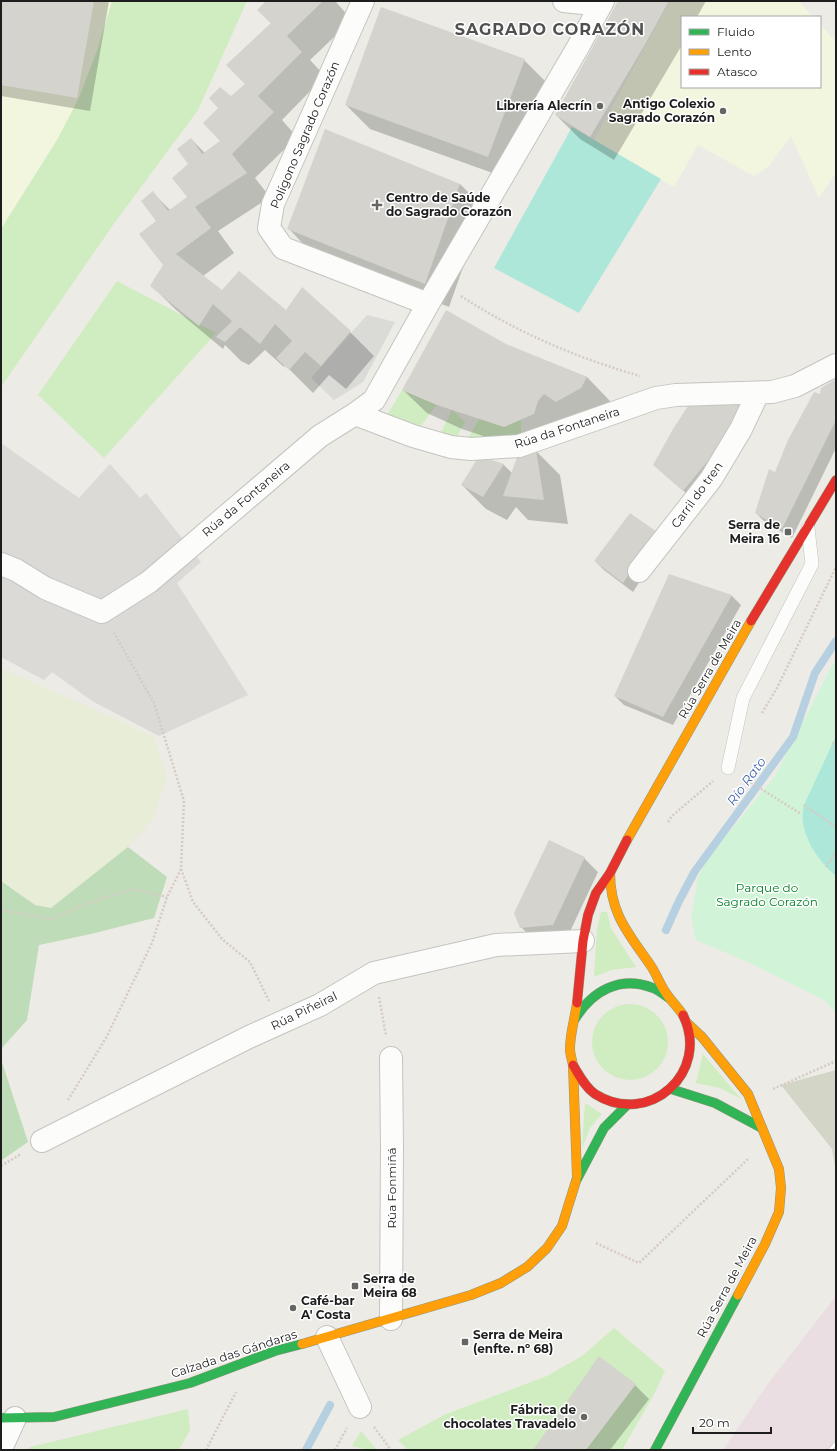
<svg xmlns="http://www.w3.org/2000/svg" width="837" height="1451" font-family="Montserrat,sans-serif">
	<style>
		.residential { fill: #dbdad6 }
		.industrial { fill: #eadee2 }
		.education { fill: #f3f6df }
		.construction { fill: #d3d6c6 }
		.farmland { fill: #e8edd7 }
		.grass { fill: #d0ecc1 }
		.forest { fill: #bfdcb8 }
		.park { fill: #d1f4d8 }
		.pitch { fill: #ade7d9 }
		.parking { fill: #dadad7 }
		.shadow { fill: #0003 }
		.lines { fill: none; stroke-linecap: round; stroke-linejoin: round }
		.stream { stroke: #b6d0e1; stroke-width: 8 }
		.building { fill: #d4d3cd }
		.lane-casing { stroke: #c4c4c1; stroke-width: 14 }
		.street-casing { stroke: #c4c4c1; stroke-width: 24 }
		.fast-casing { stroke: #90967c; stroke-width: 10 }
		.slow-casing { stroke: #90967c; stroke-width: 10 }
		.jam-casing { stroke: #90967c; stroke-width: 10 }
		.path { stroke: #d7cac4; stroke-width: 2.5; stroke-dasharray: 2 2; stroke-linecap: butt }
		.lane { stroke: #fcfcfb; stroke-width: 13 }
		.street { stroke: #fcfcfb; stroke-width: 22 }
		.fast { stroke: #30b455; stroke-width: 9 }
		.slow { stroke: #ff9f0a; stroke-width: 9 }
		.jam { stroke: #e5322d; stroke-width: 9 }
		.rail-casing { stroke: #cacac9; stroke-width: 4.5 }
		.rail { stroke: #fff; stroke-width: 3; stroke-dasharray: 9; stroke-linecap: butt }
		.poi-dot { fill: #656563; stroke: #fff; stroke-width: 1.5 }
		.labels { text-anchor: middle; stroke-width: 3; stroke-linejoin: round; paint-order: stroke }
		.poi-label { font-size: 12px; font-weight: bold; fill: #1d1d1d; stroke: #fff; text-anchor: end }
		.street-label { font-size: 12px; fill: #1d1d1d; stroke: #fff }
		.park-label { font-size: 12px; fill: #058027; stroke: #fff }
		.water-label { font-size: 13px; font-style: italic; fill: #4466b1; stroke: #fff }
		.district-label { font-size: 16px; font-weight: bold; letter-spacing: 1px; fill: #505050; stroke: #fff }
	</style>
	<rect width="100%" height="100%" fill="#ecebe5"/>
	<!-- residential -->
	<path class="residential" d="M1,443L79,498L110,464L140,498L146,493L201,562L177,583L248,695L159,736L92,701L52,672L44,680L1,657Z"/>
	<!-- industrial -->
	<path class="industrial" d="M836,1296V1450H723L767,1385Z"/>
	<!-- education -->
	<path class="education" d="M1,1H112L98,48L79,98L57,140L1,229Z
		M670,1H799L813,17H682V87H820V24L836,42V172L819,198L791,136L769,166L754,176L698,145L674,187L594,140Z"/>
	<!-- construction -->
	<path class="construction" d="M836,1070V1171L832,1149L781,1085Z"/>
	<!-- farmland -->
	<path class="farmland" d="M1,668L153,736L167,776L154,817L128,847L51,908L35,905L1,881Z"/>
	<!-- grass -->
	<path class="grass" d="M112,1H247L198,110L113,225L1,387V229L57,140L79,98L98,48Z
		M117,281L216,333L104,458L38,395Z
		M402,390L437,405L413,436L382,424Z
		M452,410L465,422L451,447L436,443Z
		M480,418L504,427L521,420V437L462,448Z
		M601,912H607L611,928L636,967L611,970L594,977L597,930Z
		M592 1042a38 38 0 1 1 76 0a38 38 0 1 1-76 0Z
		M703,1054L741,1099L720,1088L696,1083Z
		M585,1103L602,1114L590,1128L582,1148Z
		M614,1328L665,1371L653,1396L622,1450H408L398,1440L446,1414L547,1376L582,1356Z
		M188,1409L190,1430L179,1450H27L30,1447Z
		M361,1431L377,1450H365L364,1449L352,1446Z"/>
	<!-- forest -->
	<path class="forest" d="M128,847L167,877L154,918L91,934L39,945L27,1020L1,1049V881L35,905L51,908Z
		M1,1059L28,1142L2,1160L1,1159Z"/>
	<!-- park -->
	<path class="park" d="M836,658V1013L824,1000L743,960L696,940L691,918L698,877L707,859L775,776Z"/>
	<!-- pitch -->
	<path class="pitch" d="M572,127L661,179L579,313L494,268Z
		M836,736V876C817,860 797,831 804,805Z"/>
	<!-- parking -->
	<path class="parking" d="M367,315L395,322L363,382L334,400L311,378Z"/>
	<!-- shadow -->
	<path class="shadow" d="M1,1H109L90,111L1,96Z
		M267,1H335L352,20L310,60L325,76L282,120L297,137L255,178L270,197L218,231L234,253L203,276L223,292L350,332L374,356L346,389L329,375L313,393L285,365L284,367L265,350L249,365L241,361L225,345L223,349L175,309L151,285L164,265L153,193L170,210L189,197L191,139L205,153L222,141L231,98L246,84L272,24L258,10Z
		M619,1H706L697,17H682V45L614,160L580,139L556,115Z
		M524,60L548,84L512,180L370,129L346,105Z
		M460,184L484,208L449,307L312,253L289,229Z
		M506,345L587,377L610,401L605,412L580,425L569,417L536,451L560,475L568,524L528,520L516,507L507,520L486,509L462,485L480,457L504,465L512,473L526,450L462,429L427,413L403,390Z
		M836,380V448L792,538L765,522L756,513L775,474L820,396Z
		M743,403L693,499L664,474Z
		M665,542L633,592L604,570L595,561Z
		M670,575L732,596L741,605L673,725L624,705L615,696Z
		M584,858L598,872L567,938L535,941L521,927Z
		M635,1385L649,1399L610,1450H534Z"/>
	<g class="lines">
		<!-- stream -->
		<path class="stream" d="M666,930L679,901L695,871L793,737L815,673L836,641
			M306,1450L330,1405"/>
	</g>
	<!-- building -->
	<path class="building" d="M1,1H94L77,98L1,85Z
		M266,1H323L287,36L302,52L258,96L274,112L232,154L247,173L195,207L211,228L176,254L222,290L239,271L286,310L302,287L351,331L321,366L305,352L289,370L276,358L292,341L275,324L260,344L240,327L225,342L216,337L232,321L213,304L199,326L150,286L163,265L139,234L156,221L141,201L153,191L168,211L187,197L172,178L188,164L177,149L191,138L202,154L220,141L203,123L218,108L209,98L220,87L231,96L245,84L226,65L271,23L257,10Z
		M618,1H669L643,48L590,137L555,115Z
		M381,7L525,59L488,157L345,105Z
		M325,129L460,184L425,284L287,229Z
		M446,310L506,344L587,377L581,388L556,402L544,394L538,401L534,414L504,427L437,405L402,390Z
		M836,379V420L782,529L755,513L769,469L775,472L788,440L814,392L820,394L821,388Z
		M692,400L744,402L715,452L683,491L653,465L673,429Z
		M520,449L536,450L544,500L503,496Z
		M479,456L504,464L483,497L461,485Z
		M630,513L657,532L623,583L594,561Z
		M669,574L732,595L663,717L614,696Z
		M549,840L585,857L553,925L520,928L514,913Z
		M599,1356L636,1384L586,1450H533Z"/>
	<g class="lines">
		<!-- lane casing -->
		<g class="lane-casing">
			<path id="lane" d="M728,768L743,698L812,564L808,528"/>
		</g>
		<!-- street casing -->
		<g class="street-casing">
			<path id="street" d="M363,1L273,204L269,228L283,248L428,304
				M564,1L601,5
				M355,414L413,436L451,447L471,449L519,446L656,398L676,395L772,392L795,386L836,365
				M1,564L16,570L45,588L102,612L149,582L320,436L355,414L374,400L428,304L578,47L603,1
				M639,571L711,479L741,429L758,393
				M391,1058L392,1147L391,1319
				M42,1141L249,1037L320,1005L374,973L496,945L583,941
				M327,1337L360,1407
				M1,1449L15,1418"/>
		</g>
		<!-- fast casing -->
		<g class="fast-casing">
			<path id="fast" d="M575,1019C592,991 620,975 653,988C659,990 664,995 669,998
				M671,1089L715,1103L762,1128
				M576,1181L604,1128L627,1105
				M1,1418L54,1417L190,1383L275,1351L302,1344
				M655,1450L738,1295"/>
		</g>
		<!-- slow casing -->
		<g class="slow-casing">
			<path id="slow" d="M627,840L751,621
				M610,873C610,914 629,934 651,966C657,975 660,985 666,993C671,1001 678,1007 683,1015
				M577,1003C575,1018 570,1033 570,1049C570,1054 572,1060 573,1065L577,1176
				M687,1023L702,1037L748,1094L779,1169L781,1188L779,1212L765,1244L738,1295
				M302,1344L471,1295L501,1283L527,1267L547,1248L562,1226L576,1181"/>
		</g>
		<!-- jam casing -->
		<g class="jam-casing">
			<path id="jam" d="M751,621L836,480
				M577,1003L583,941L588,915L596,893L610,873L627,840
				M573,1065C579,1075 585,1087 595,1094C649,1128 711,1072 683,1015"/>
		</g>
		<!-- path -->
		<path class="path" d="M461,296C516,332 577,358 640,376
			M762,713L777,688L836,567
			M832,743L836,745
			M744,778L801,814
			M804,805L836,827
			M668,822L672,816L713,781
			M826,867L836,851
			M181,869L193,902L222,939L250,962L269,1001
			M1,910L51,919L94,901L134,889L167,897
			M379,997L386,1036
			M773,1089L836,1061
			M68,1100L106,1038L152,943L167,897L181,869L184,801L154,703L114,633
			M1,1166L21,1154
			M596,1243L639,1263L749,1158
			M374,1427L391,1450
			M206,1450L236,1392
			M335,1450L347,1428"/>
		<!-- lane -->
		<use href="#lane" class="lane"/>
		<!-- street -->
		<use href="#street" class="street"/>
		<!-- fast -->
		<use href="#fast" class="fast"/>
		<!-- slow -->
		<use href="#slow" class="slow"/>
		<!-- jam -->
		<use href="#jam" class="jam"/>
		<!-- rail casing -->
		<g class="rail-casing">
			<path id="rail" d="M830,1450L836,1443"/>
		</g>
		<!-- rail -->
		<use href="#rail" class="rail"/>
	</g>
	<!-- markers -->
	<g class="poi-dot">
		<circle cx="600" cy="106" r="4"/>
		<circle cx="723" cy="111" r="4"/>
		<path d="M375 199h4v4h4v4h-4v4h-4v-4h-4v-4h4z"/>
		<rect x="784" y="528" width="8" height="8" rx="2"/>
		<rect x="351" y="1282" width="8" height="8" rx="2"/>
		<circle cx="293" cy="1308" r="4"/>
		<rect x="461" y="1338" width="8" height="8" rx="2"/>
		<circle cx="584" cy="1417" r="4"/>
	</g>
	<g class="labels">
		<!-- poi labels -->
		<g class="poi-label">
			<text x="715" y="108">Antigo Colexio<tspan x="715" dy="14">Sagrado Corazón</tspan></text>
			<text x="592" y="110">Librería Alecrín</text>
			<text x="386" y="202" text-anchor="start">Centro de Saúde<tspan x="386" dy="14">do Sagrado Corazón</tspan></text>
			<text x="780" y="529">Serra de<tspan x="780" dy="14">Meira 16</tspan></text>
			<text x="363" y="1283" text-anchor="start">Serra de<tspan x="363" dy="14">Meira 68</tspan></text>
			<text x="301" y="1305" text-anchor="start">Café-bar<tspan x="301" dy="14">A' Costa</tspan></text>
			<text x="473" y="1339" text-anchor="start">Serra de Meira<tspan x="473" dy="14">(enfte. nº 68)</tspan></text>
			<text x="576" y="1414">Fábrica de<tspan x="576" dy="14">chocolates Travadelo</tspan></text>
		</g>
		<!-- street labels -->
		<g class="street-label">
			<text transform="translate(305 135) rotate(-67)" y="4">Polígono Sagrado Corazón</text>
			<text transform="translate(567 428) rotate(-18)" y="4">Rúa da Fontaneira</text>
			<text transform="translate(697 495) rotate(-54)" y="4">Carril do tren</text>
			<text transform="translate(246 499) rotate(-40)" y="4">Rúa da Fontaneira</text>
			<text transform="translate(710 669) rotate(-60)" y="4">Rúa Serra de Meira</text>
			<text transform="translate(304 1011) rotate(-26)" y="4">Rúa Piñeiral</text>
			<text transform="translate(392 1188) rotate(-90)" y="4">Rúa Fonmiñá</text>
			<text transform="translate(727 1287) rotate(-62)" y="4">Rúa Serra de Meira</text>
			<text transform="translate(234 1354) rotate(-18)" y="4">Calzada das Gándaras</text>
		</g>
		<!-- park labels -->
		<g class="park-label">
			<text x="767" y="892">Parque do<tspan x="767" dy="14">Sagrado Corazón</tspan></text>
		</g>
		<!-- water labels -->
		<g class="water-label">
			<text transform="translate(746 781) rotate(-54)" y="5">Río Rato</text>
		</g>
		<!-- district labels -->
		<g class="district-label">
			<text x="550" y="35">SAGRADO CORAZÓN</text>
		</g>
	</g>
	<!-- border -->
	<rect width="837" height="1451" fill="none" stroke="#1d1d1d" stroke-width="4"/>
	<!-- legend -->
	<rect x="681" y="16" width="140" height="72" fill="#ffffff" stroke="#a5a5a5"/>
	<rect x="689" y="29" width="20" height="6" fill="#30b455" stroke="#a5a5a5"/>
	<text x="717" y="36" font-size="12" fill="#1d1d1d">Fluido</text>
	<rect x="689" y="49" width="20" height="6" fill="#ff9f0a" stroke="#a5a5a5"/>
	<text x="717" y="56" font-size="12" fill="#1d1d1d">Lento</text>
	<rect x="689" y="69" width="20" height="6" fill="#e5322d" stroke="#a5a5a5"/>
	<text x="717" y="76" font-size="12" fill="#1d1d1d">Atasco</text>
	<!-- scale -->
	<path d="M693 1427v6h78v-6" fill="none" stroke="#1d1d1d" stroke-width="2"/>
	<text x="699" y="1427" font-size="12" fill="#1d1d1d" stroke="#ffffff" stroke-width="3" paint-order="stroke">20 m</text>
</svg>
